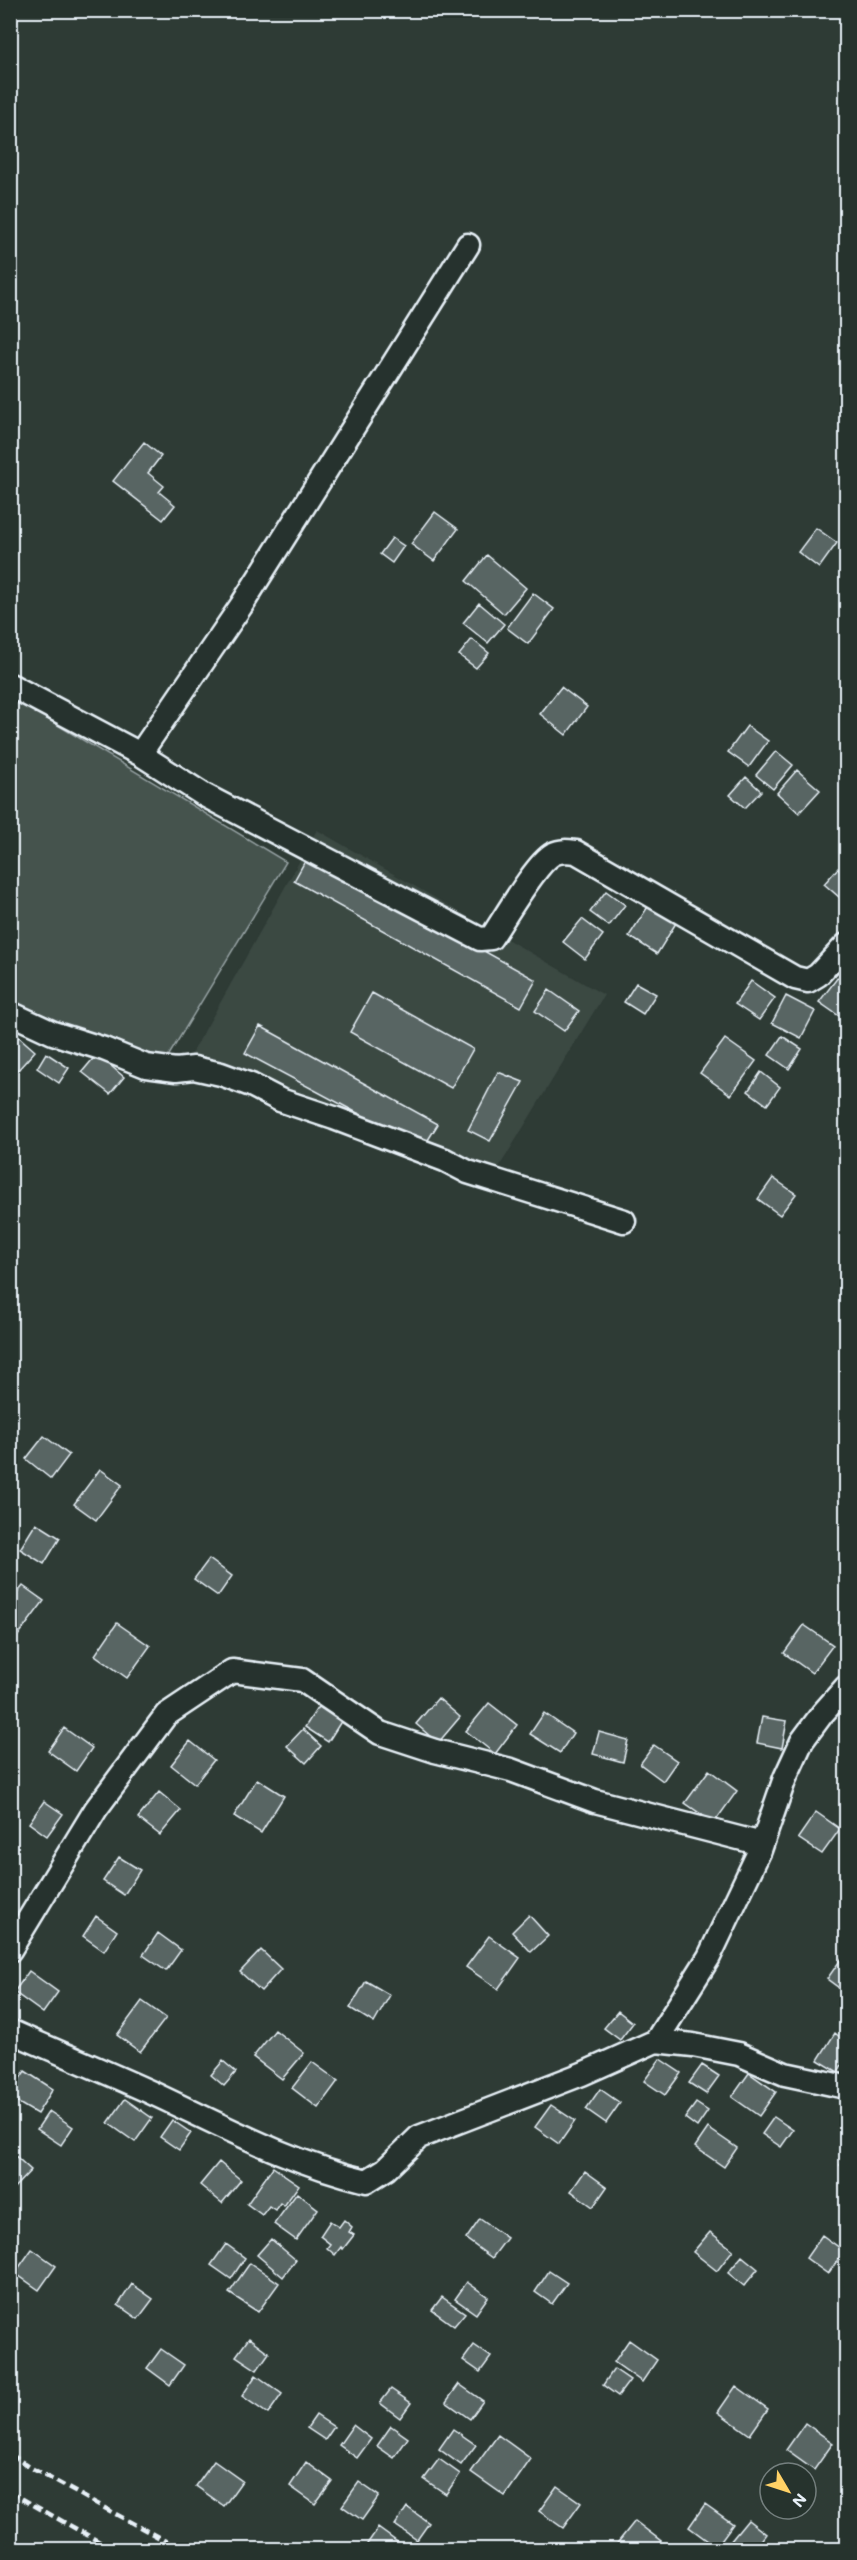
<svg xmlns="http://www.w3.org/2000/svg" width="857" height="2560" font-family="Mali,sans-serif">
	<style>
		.built { fill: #3b4843 }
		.green { fill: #45524e; stroke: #96a2a3; stroke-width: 1.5 }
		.building { fill: #596563; stroke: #e8f1f8; stroke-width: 1.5 }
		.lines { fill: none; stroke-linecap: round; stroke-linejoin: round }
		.street-casing { stroke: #e8f1f8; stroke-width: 27 }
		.street { stroke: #26332d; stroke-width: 22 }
		.rail { stroke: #e8f1f8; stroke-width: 4.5; stroke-dasharray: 9 4.5; stroke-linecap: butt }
	</style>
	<rect width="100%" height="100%" fill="#2e3b35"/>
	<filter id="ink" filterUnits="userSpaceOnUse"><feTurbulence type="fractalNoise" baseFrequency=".0167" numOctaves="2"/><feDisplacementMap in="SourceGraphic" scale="12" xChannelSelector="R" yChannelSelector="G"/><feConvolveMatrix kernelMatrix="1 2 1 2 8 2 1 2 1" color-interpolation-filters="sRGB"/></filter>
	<g filter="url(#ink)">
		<!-- built -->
		<path class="built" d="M317,830L604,995L493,1177L191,1055Z"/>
		<!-- green -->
		<path class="green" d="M11,697L286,862L163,1065L11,1001Z"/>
		<!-- building -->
		<path class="building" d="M144,442L161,456L148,473L164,486L159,492L175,505L163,520L113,481Z
			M435,512L458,529L434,561L411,544Z
			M816,528L837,543L819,568L798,552Z
			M392,538L404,546L392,563L380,554Z
			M487,555L526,588L504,614L466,581Z
			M533,593L554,609L528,644L507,628Z
			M479,603L504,624L488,643L463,623Z
			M472,639L489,653L476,668L459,655Z
			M561,687L587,707L566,735L540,714Z
			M747,726L768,741L749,767L728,752Z
			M776,751L793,765L773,789L756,775Z
			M797,770L820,790L799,813L777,793Z
			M746,777L761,791L745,808L730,795Z
			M309,854L536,980L521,1007L294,881Z
			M838,868L846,875V903L824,884Z
			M606,891L625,905L609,926L590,912Z
			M649,905L676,923L657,954L629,936Z
			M582,919L603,935L585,959L563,942Z
			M838,977L846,983V1006L839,1016L819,1002Z
			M751,981L775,998L759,1020L735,1004Z
			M636,983L656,994L643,1014L624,1002Z
			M549,990L579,1011L564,1031L535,1011Z
			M372,993L473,1049L451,1088L350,1032Z
			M786,996L815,1011L801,1038L772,1023Z
			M260,1026L438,1124L423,1148L245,1053Z
			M18,1036L35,1051L18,1070L10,1063V1045Z
			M782,1036L802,1049L789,1069L769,1055Z
			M725,1039L756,1061L731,1095L700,1073Z
			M46,1053L69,1068L59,1083L37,1068Z
			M97,1054L124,1077L110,1094L82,1072Z
			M498,1072L523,1082L490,1141L468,1130Z
			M761,1072L780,1087L767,1105L748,1091Z
			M773,1178L796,1194L780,1215L758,1199Z
			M44,1436L69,1455L51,1479L26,1459Z
			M100,1469L122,1485L96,1520L74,1504Z
			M36,1523L60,1538L44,1564L20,1549Z
			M209,1559L232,1576L218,1596L194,1579Z
			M23,1586L44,1601L11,1645L10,1602Z
			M846,1612V1630L838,1624Z
			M117,1623L150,1646L127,1678L95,1655Z
			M804,1625L833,1645L812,1673L784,1653Z
			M438,1698L460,1717L438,1743L416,1724Z
			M489,1703L517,1725L495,1754L466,1731Z
			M319,1705L342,1720L328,1742L305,1727Z
			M544,1713L573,1733L560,1753L530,1734Z
			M762,1717L787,1721L782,1748L757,1743Z
			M64,1728L92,1748L76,1771L48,1751Z
			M303,1729L321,1746L306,1763L287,1746Z
			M599,1732L628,1740L623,1762L593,1754Z
			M190,1741L214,1760L195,1784L171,1765Z
			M654,1745L677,1761L663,1781L640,1764Z
			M709,1770L737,1791L714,1823L685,1803Z
			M257,1779L284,1796L261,1833L234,1816Z
			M159,1792L181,1810L160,1835L138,1818Z
			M44,1801L63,1814L47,1836L29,1823Z
			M816,1812L840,1829L822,1854L798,1838Z
			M119,1857L140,1870L124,1895L103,1881Z
			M529,1915L548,1936L531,1952L512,1932Z
			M96,1916L117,1931L104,1951L83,1936Z
			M158,1933L181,1950L166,1971L143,1955Z
			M489,1936L520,1958L498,1989L466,1967Z
			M261,1950L281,1969L261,1991L240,1972Z
			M846,1952V1993L827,1979Z
			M29,1971L58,1992L43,2013L14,1992Z
			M366,1981L390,1995L374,2023L350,2008Z
			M142,2001L166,2018L140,2052L117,2035Z
			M618,2011L633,2023L620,2040L604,2028Z
			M275,2030L304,2053L282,2079L253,2057Z
			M835,2033L846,2042V2057L838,2072L818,2060Z
			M660,2059L681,2073L665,2095L644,2081Z
			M223,2061L236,2072L224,2086L211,2075Z
			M312,2062L338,2081L318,2108L292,2088Z
			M702,2065L719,2076L706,2094L689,2083Z
			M25,2071L53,2089L37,2114L10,2098V2093Z
			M749,2073L776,2092L759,2116L732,2097Z
			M600,2089L620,2103L606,2123L586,2109Z
			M125,2099L152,2118L135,2142L108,2123Z
			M696,2103L708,2111L697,2127L685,2118Z
			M551,2105L575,2121L559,2144L535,2127Z
			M49,2111L73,2127L61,2145L37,2129Z
			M774,2117L793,2130L781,2147L762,2134Z
			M172,2120L191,2133L179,2150L160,2137Z
			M708,2128L737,2148L724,2167L695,2147Z
			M10,2151L31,2170L10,2192Z
			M846,2156V2169L840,2165Z
			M219,2162L241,2180L222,2203L200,2185Z
			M273,2167L299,2185L284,2206L280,2203L275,2210L269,2206L262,2215L247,2204Z
			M585,2171L607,2187L593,2207L571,2191Z
			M297,2193L318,2209L296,2240L274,2224Z
			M480,2219L507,2238L492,2258L466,2239Z
			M344,2220L352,2227L349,2232L354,2235L343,2249L341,2247L335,2255L327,2248L330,2244L320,2236L330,2221L339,2227Z
			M710,2232L733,2250L717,2271L693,2252Z
			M822,2235L844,2251L828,2274L806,2258Z
			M271,2239L296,2260L283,2277L257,2255Z
			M226,2244L245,2258L231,2279L211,2265Z
			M32,2249L56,2266L39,2290L15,2273Z
			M742,2256L758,2269L744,2286L728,2273Z
			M250,2263L279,2283L258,2312L229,2293Z
			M549,2271L567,2283L552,2304L535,2292Z
			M467,2282L488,2297L476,2314L455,2299Z
			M132,2284L153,2299L138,2319L118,2305Z
			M442,2297L465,2313L454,2326L432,2310Z
			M249,2338L269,2353L257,2370L236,2356Z
			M629,2340L657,2360L642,2382L614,2362Z
			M474,2345L491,2357L480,2372L463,2360Z
			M161,2349L184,2365L170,2385L147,2368Z
			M614,2369L630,2380L618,2396L603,2385Z
			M256,2375L282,2394L268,2414L242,2396Z
			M459,2384L483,2401L470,2419L446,2402Z
			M736,2386L768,2409L750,2435L718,2412Z
			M391,2389L411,2403L400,2418L380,2403Z
			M316,2415L334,2427L325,2440L307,2428Z
			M805,2423L833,2443L814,2470L786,2450Z
			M353,2425L371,2439L357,2458L339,2445Z
			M391,2426L408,2438L394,2458L377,2446Z
			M453,2429L476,2445L461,2465L439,2449Z
			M498,2435L531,2459L505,2496L471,2472Z
			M439,2459L460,2474L446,2494L424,2479Z
			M214,2461L242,2481L224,2506L196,2486Z
			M306,2462L332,2481L315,2504L290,2486Z
			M359,2482L379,2496L362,2520L342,2506Z
			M557,2486L581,2503L563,2528L539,2511Z
			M705,2504L733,2524L716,2547L689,2527Z
			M407,2507L429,2523L417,2540L395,2525Z
			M748,2520L766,2534L754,2550H740L730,2542Z
			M635,2521L661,2541L654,2550H619L615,2546Z
			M378,2528L404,2547L402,2550H369L365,2547Z"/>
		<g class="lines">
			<!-- street casing -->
			<g class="street-casing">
				<path id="street" d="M10,685L140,754L204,795L480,939L491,938C504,919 536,863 553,854C561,850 568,851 576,852L795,978L808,981L818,975L846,945
					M140,754L241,606L468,245
					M10,1013L53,1033L104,1049L146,1066L176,1070L194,1068L221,1074L251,1085L280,1100L334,1118L445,1160L468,1172L624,1221
					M10,1950L96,1809L166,1715L232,1671L302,1680L380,1733L435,1751L511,1770L595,1801L762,1844
					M10,2031C57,2052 104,2071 150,2092C221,2125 290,2163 367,2181L386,2169L419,2137L582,2074L656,2041L693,2045L739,2054L785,2074L846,2087
					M656,2041L709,1957L760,1850L785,1778L802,1741L822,1714L846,1687"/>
			</g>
			<!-- street -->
			<use href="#street" class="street"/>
			<!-- rail -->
			<path class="rail" d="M10,2454L31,2468L182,2550
				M10,2492L114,2550"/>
		</g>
	</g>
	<!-- margin -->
	<rect width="857" height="2560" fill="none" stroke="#26332d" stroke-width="36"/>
	<rect x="18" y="18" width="821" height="2524" fill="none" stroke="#e8f1f8" stroke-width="2" filter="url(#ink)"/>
	<!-- north arrow -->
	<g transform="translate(788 2491) rotate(129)"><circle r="28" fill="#26332d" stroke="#747f7e" stroke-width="1.5"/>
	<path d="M0-4.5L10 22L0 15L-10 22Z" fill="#ffd166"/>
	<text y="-9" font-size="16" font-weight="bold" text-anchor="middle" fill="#e8f1f8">N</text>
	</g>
</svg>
